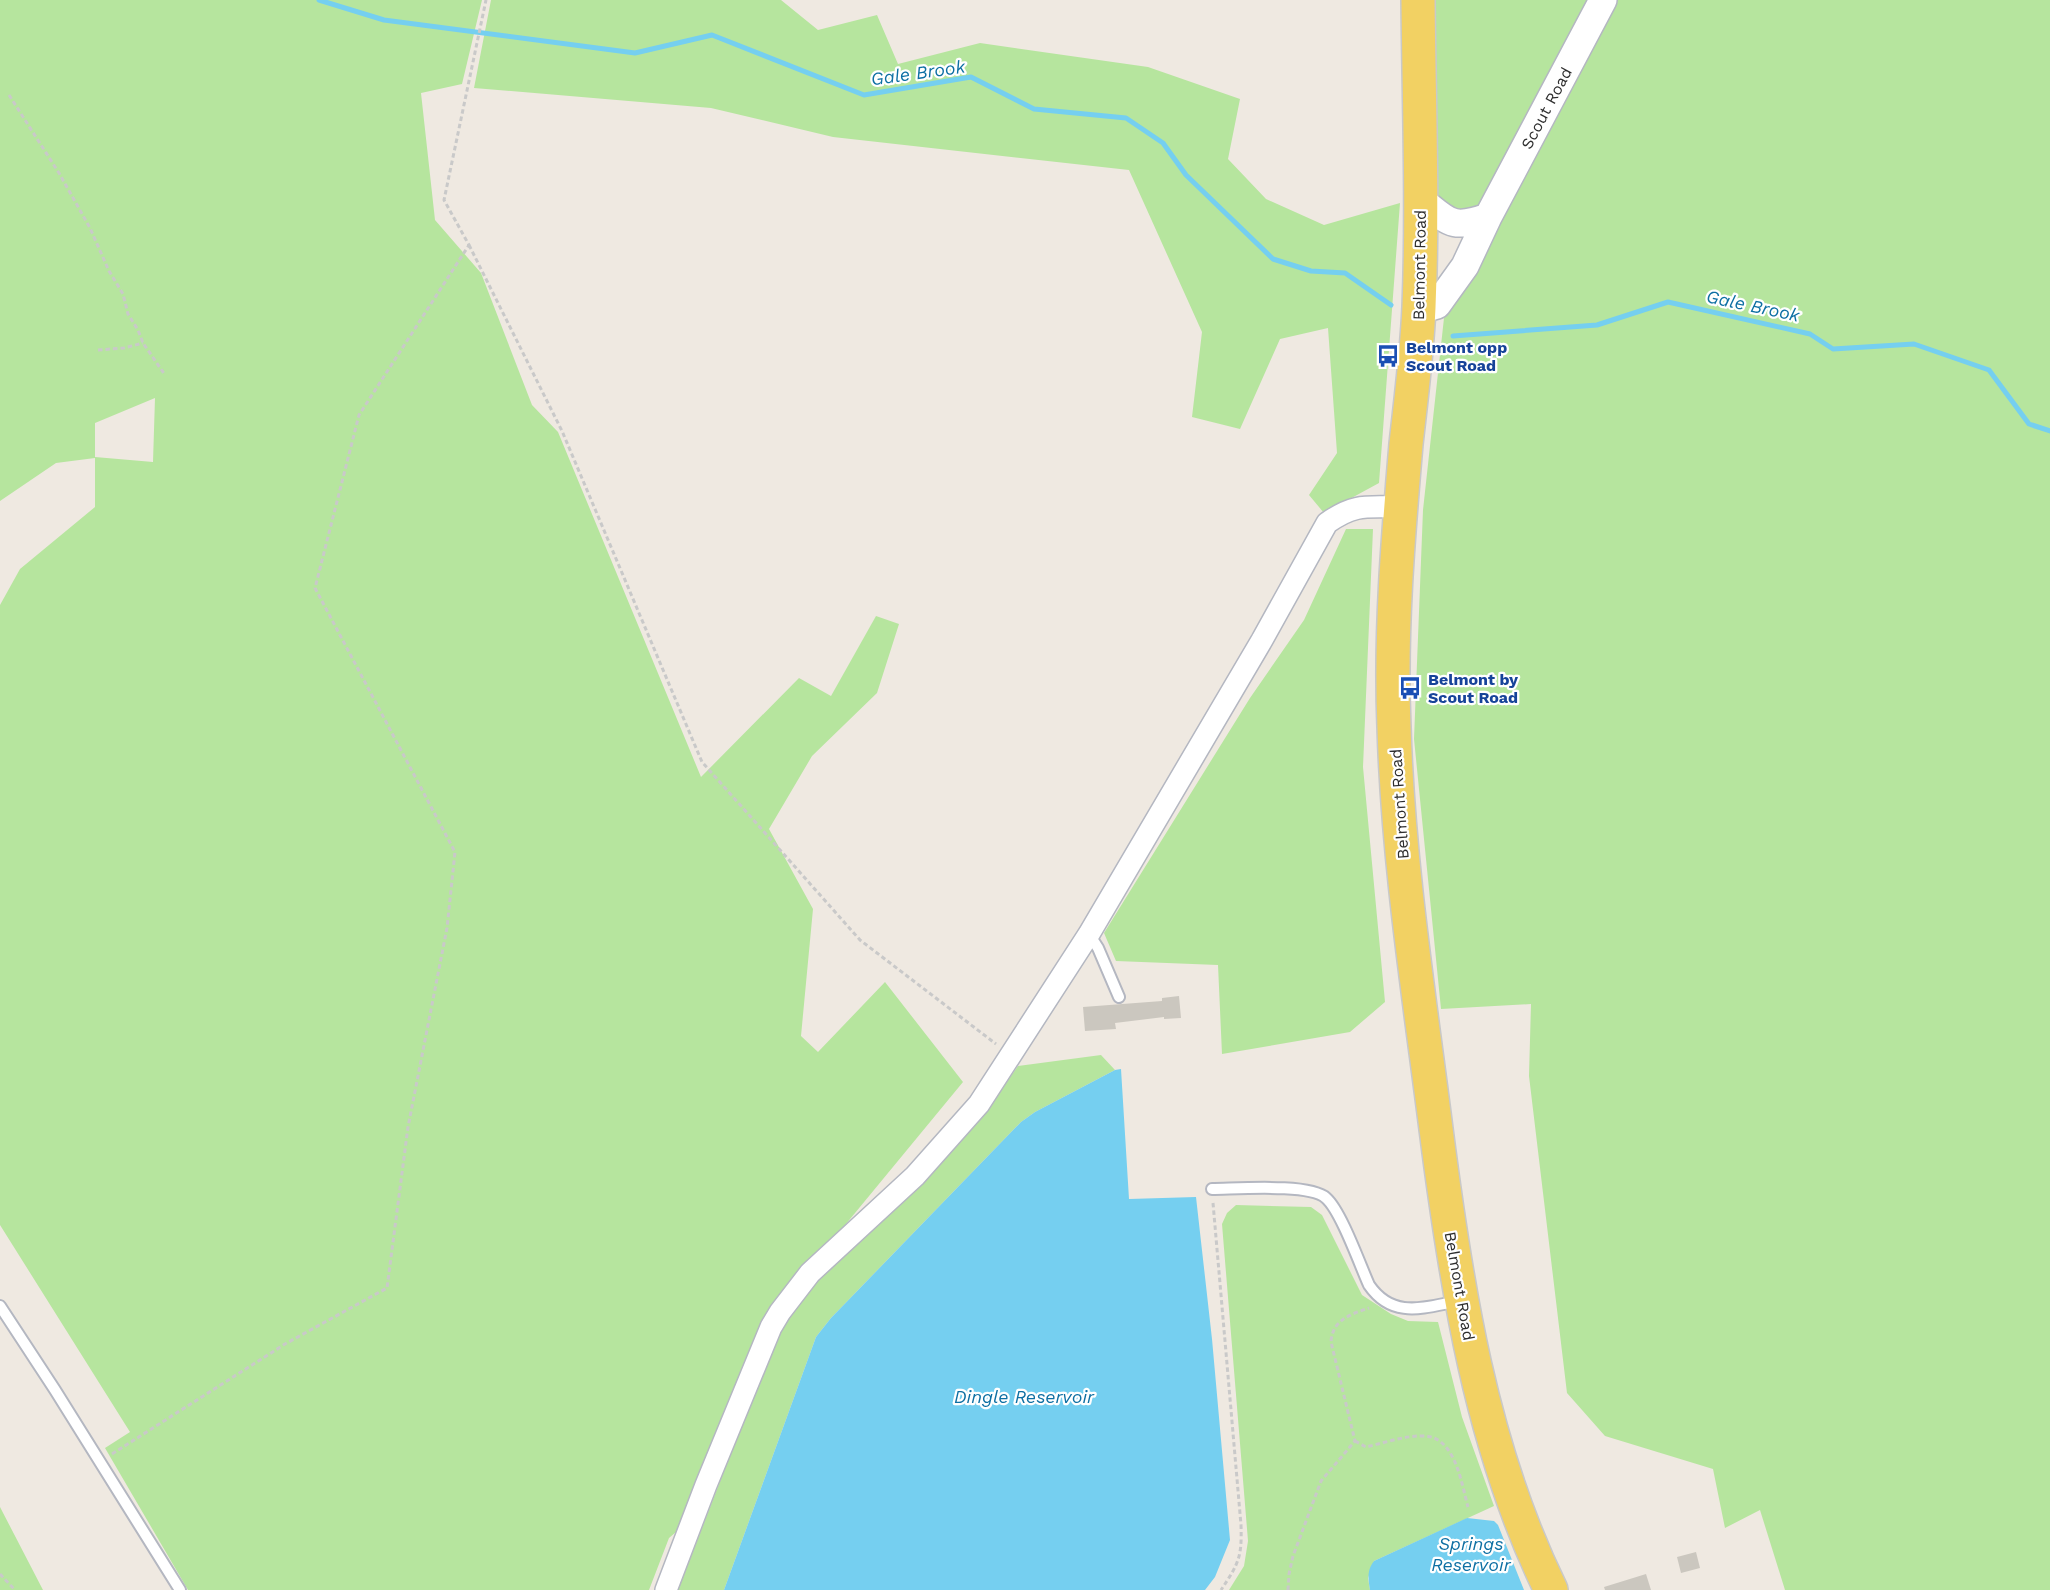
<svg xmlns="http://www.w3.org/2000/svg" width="2050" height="1590" font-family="'Work Sans',sans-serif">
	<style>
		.green { fill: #b6e59e; fill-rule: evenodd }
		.water { fill: #75cff0 }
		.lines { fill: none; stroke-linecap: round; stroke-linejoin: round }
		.stream { stroke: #75cff0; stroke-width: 5 }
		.building { fill: #cbc7bf }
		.service-casing { stroke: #b4b7c1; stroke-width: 14 }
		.minor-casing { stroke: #b4b7c1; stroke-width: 24 }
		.tertiary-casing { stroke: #b4b7c1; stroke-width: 30 }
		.primary-casing { stroke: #c9c9c9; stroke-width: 36 }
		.path { stroke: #c9c9c9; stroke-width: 3; stroke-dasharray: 4.5 3; stroke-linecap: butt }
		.service { stroke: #fff; stroke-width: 10 }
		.minor { stroke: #fff; stroke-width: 21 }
		.tertiary { stroke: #fff; stroke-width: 27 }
		.primary { stroke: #f2d163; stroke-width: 33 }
		.labels { text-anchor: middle; stroke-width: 4.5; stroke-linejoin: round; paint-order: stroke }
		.street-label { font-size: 16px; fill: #2e2e2e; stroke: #fff }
		.transit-label { font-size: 16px; font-weight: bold; fill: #164399; stroke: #fff; text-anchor: start }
		.water-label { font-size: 18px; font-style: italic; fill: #0d6fa3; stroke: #fff }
	</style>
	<rect width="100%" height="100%" fill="#efe9e1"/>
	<!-- green -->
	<path class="green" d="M0,0H482L462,84L421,93L435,220L481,273L532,405L558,432L701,777L799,678L831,696L876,616L899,624L877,693L812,756L769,829L813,909L801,1036L818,1052L885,982L963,1082L841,1230L785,1289L694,1494L676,1532L669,1538L649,1590H188L105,1448L130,1432L0,1225V605L20,569L95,507V458L56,463L0,501ZM155,398L153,462L95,457V423Z
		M491,0H781L818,30L877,15L898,64L980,43L1148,67L1240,99L1228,159L1266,199L1324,225L1400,203L1379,483L1324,513L1309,495L1337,453L1328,328L1280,339L1240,429L1192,417L1202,332L1129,170L833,137L711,108L474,88Z
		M1418,0H1609L1488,217L1449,214L1420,199Z
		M1617,0H2050V1590H1785L1760,1510L1725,1528L1713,1469L1605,1436L1567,1393L1529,1076L1531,1004L1441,1009L1414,739L1423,510L1444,318L1471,277Z
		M1346,529H1373L1363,767L1385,1002L1350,1032L1222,1054L1218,965L1116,961L1104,933L1250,698L1304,620Z
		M1101,1055L1115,1070L1035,1112L1021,1122L831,1318L816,1337L724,1590H678L777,1334L794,1303L989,1107L1018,1066Z
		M1236,1205L1311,1207L1322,1215L1362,1295L1391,1314L1408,1321L1438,1322L1462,1417L1494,1506L1374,1561L1368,1578L1370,1590H1229L1244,1566L1248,1541L1222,1224L1227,1213Z
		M0,1507L43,1590H0Z"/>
	<!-- water -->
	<path class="water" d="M1121,1069L1129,1199L1196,1197L1212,1339L1230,1540L1215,1577L1205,1590H724L816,1337L831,1318L1021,1122L1035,1112L1115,1070Z
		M1467,1518L1494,1521L1498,1525L1524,1590H1370C1368,1578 1367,1570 1374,1561Z"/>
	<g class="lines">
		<!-- stream -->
		<path class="stream" d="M319,0L384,20L635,53L712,35L864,95L971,77L1034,109L1126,118L1163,143L1186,175L1273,259L1311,271L1345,273L1391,305
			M1453,336L1597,325L1668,302L1810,334L1833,349L1914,344L1989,370L2029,424L2050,431"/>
	</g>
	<!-- building -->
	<path class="building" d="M1179,996L1181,1018L1164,1019V1017L1115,1023L1116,1029L1085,1031L1083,1007L1162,1001V998Z
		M1696,1552L1700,1568L1681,1573L1677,1557Z
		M1646,1574L1651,1590H1605L1604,1587Z"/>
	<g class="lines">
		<!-- service casing -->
		<g class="service-casing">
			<path id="service" d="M1089,934L1098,948L1119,997
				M1212,1189C1235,1189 1310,1183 1326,1198C1341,1211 1360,1265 1369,1285C1393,1320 1425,1307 1459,1301
				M0,1306L55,1390L180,1590"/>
		</g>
		<!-- minor casing -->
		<g class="minor-casing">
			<path id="minor" d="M666,1590L706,1485L771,1327L780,1312L810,1273L915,1176L979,1104L1089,934L1262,640L1327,523C1355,503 1367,507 1401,507"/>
		</g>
		<!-- tertiary casing -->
		<g class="tertiary-casing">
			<path id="tertiary" d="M1420,199C1449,222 1451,230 1488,217
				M1419,310L1437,305L1465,266L1488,217L1603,0"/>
		</g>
		<!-- primary casing -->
		<g class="primary-casing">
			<path id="primary" d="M1418,0C1419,102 1423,205 1419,307C1417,353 1411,399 1406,444C1398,538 1390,633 1394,727C1398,862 1419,995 1436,1129C1456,1286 1481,1447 1551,1590"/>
		</g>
		<!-- path -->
		<path class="path" d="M9,95L59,173L90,228L109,271L123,294L128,314L138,330L143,343L165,375
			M469,245L562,431L702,762L860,940L996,1044
			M98,350L124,348L143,343
			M1213,1203L1241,1525C1242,1557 1239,1563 1221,1590
			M1355,1441L1366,1447C1384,1443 1403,1436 1421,1436C1455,1434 1461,1482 1468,1507
			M112,1454L285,1344L387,1288L408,1127L447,928L455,852L315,588L359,415L469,245L444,200L486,0
			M0,1574L15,1590
			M1288,1590L1289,1574L1293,1556L1321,1481L1355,1441L1331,1342C1332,1320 1351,1314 1369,1308"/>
		<!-- service -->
		<use href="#service" class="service"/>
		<!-- minor -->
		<use href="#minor" class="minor"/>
		<!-- tertiary -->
		<use href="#tertiary" class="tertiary"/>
		<!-- primary -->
		<use href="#primary" class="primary"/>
	</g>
	<!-- icons -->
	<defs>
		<g id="bus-bare" transform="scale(1.8)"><path d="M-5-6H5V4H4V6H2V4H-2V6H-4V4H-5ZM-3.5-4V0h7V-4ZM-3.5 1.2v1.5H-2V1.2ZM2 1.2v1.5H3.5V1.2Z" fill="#1a4fb4" stroke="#fff" stroke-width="2.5" paint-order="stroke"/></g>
	</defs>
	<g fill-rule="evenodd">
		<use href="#bus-bare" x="1388" y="356"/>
		<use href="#bus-bare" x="1410" y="688"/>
	</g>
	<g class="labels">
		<!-- street labels -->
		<g class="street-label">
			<text transform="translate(1546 108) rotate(-62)" y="6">Scout Road</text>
			<text transform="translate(1419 265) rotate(-89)" y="6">Belmont Road</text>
			<text transform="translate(1399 804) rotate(-94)" y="6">Belmont Road</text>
			<text transform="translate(1460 1286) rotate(80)" y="6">Belmont Road</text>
		</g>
		<!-- transit labels -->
		<g class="transit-label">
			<text x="1406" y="353">Belmont opp<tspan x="1406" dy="18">Scout Road</tspan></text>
			<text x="1428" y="685">Belmont by<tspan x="1428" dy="18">Scout Road</tspan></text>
		</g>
		<!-- water labels -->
		<g class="water-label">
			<text transform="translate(918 73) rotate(-8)" y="6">Gale Brook</text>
			<text transform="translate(1753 306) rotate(12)" y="6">Gale Brook</text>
			<text x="1024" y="1403">Dingle Reservoir</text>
			<text x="1471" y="1550">Springs<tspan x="1471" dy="21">Reservoir</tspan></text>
		</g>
	</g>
</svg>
